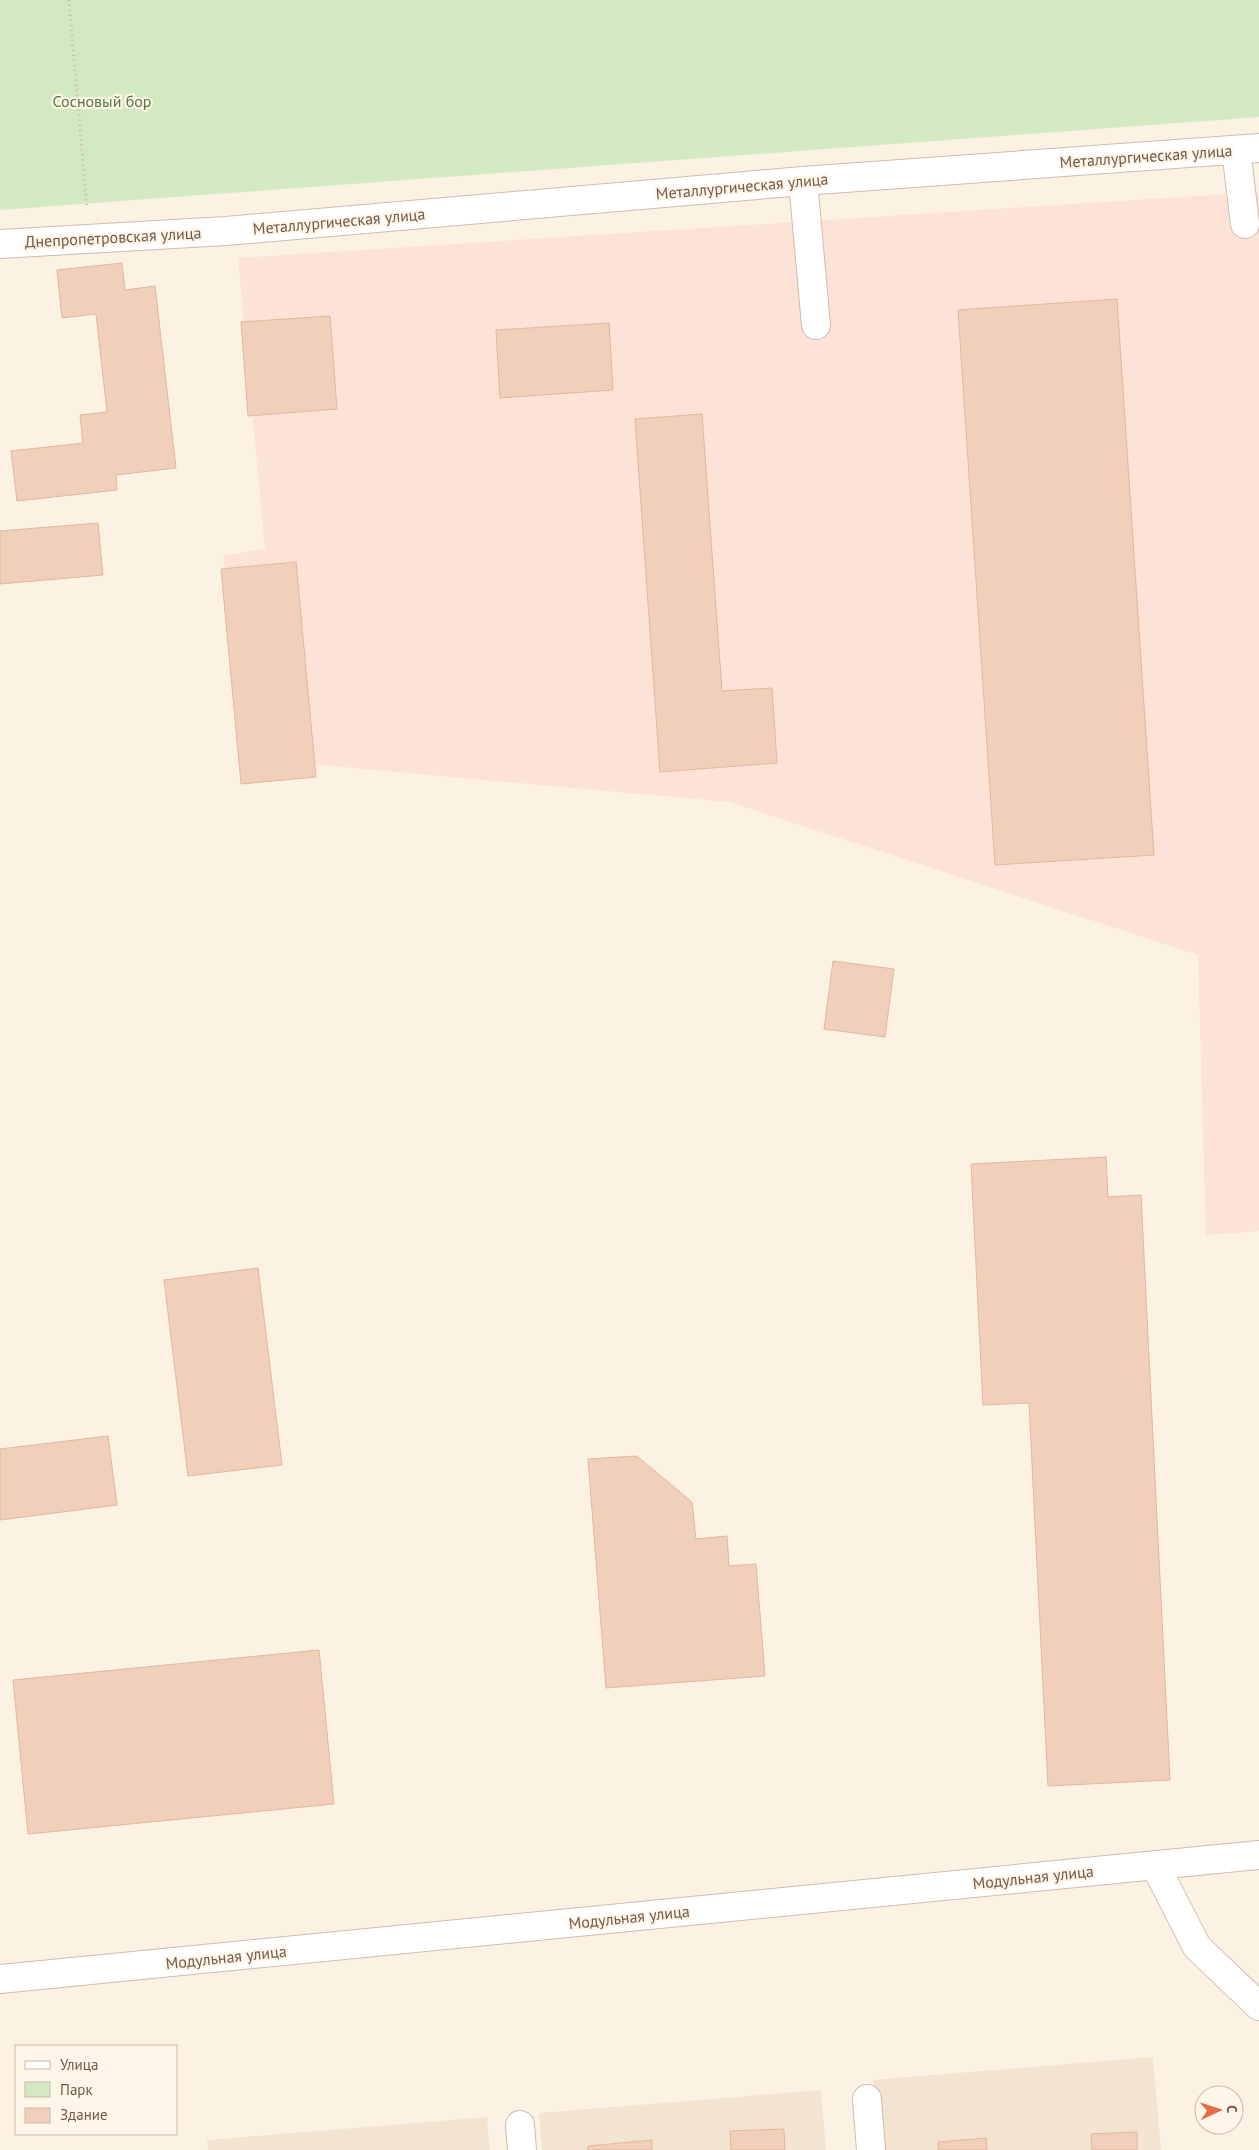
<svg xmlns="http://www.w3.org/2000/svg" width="1259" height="2150" font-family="'PT Sans',sans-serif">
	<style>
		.residential { fill: #f3e4d1 }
		.commercial { fill: #fce2d7 }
		.green { fill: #d2e9c2 }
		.building { fill: #f1d0bb; stroke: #e3b69c }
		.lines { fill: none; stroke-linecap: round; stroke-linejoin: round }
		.minor-casing { stroke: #cfbcad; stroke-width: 30 }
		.path { stroke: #d6b39e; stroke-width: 3; stroke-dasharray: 1 4; stroke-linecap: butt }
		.minor { stroke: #fff; stroke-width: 28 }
		.labels { text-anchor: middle; stroke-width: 4.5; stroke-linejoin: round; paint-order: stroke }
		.park-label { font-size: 16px; fill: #537942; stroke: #fff6e9 }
		.street-label { font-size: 16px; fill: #735849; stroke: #fff6e9 }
	</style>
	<rect width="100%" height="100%" fill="#fcf2e3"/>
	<!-- residential -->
	<path class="residential" d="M1153,2057L1161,2150H879L873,2080Z
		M821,2090L826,2150H542L539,2113Z
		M487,2117L490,2150H208L207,2140Z"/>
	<!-- commercial -->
	<path class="commercial" d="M1259,192V1231L1206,1235L1198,955L729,802L244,758L223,556L265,549L238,258Z"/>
	<!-- green -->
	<path class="green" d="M0,0H1259V117L0,210Z"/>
	<!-- building -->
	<path class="building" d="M122,263L125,290L155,286L176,468L116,475L117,490L17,501L11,451L83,443L80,415L107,412L96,314L62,318L57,270Z
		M1117,299L1154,855L995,865L958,310Z
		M330,316L337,409L248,416L241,322Z
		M609,323L613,390L500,398L496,330Z
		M702,414L722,691L772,688L777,763L660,772L635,419Z
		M98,523L103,575L0,584V531Z
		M296,562L316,777L241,784L221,569Z
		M833,961L894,969L885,1037L824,1029Z
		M1106,1157L1108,1197L1141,1195L1170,1780L1048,1786L1029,1403L983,1405L971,1164Z
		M258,1268L282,1465L188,1476L164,1280Z
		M108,1436L117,1505L0,1520V1449Z
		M637,1456L692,1502L696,1539L727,1536L729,1566L756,1564L765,1676L606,1688L588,1459Z
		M319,1650L334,1804L28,1834L13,1680Z
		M784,2129L785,2150H731L730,2131Z
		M1137,2132V2150H1092L1091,2134Z
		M986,2138L987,2150H938V2142Z
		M652,2140V2150H588V2146Z"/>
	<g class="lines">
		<!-- minor casing -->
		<g class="minor-casing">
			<path id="minor" d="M1236,150L1245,224
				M803,181L816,325
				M0,244L226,231L803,181L1259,148
				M1155,1865L1197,1947L1259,2006
				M0,1979L1259,1855
				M867,2099L871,2150
				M520,2125L522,2150"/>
		</g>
		<!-- path -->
		<path class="path" d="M69,0L87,209"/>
		<!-- minor -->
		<use href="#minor" class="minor"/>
	</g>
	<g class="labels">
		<!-- park labels -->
		<g class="park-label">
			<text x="102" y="107">Сосновый бор</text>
		</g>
		<!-- street labels -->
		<g class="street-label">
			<text transform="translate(1146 156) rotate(-4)" y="6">Металлургическая улица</text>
			<text transform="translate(742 186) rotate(-5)" y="6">Металлургическая улица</text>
			<text transform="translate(339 221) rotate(-5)" y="6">Металлургическая улица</text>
			<text transform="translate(113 237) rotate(-3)" y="6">Днепропетровская улица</text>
			<text transform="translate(1033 1877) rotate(-6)" y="6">Модульная улица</text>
			<text transform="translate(629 1917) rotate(-6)" y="6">Модульная улица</text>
			<text transform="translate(226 1957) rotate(-6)" y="6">Модульная улица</text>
		</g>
	</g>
	<!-- legend -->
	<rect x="15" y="2045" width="162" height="90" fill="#fff6e9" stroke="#c7b7a9"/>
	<rect x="25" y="2061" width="25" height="8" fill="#ffffff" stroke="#c7b7a9"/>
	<text x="60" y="2070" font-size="15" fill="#735849">Улица</text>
	<rect x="25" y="2082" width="25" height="15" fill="#d2e9c2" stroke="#c7b7a9"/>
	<text x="60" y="2095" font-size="15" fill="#735849">Парк</text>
	<rect x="25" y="2108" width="25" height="15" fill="#f1d0bb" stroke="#c7b7a9"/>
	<text x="60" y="2120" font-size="15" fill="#735849">Здание</text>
	<!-- north arrow -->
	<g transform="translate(1219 2110) rotate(86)"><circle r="24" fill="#fff6e9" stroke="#c7b7a9"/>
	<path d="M0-4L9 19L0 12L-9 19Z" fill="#e56b49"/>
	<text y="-8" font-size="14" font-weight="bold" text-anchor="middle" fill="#735849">С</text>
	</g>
</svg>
